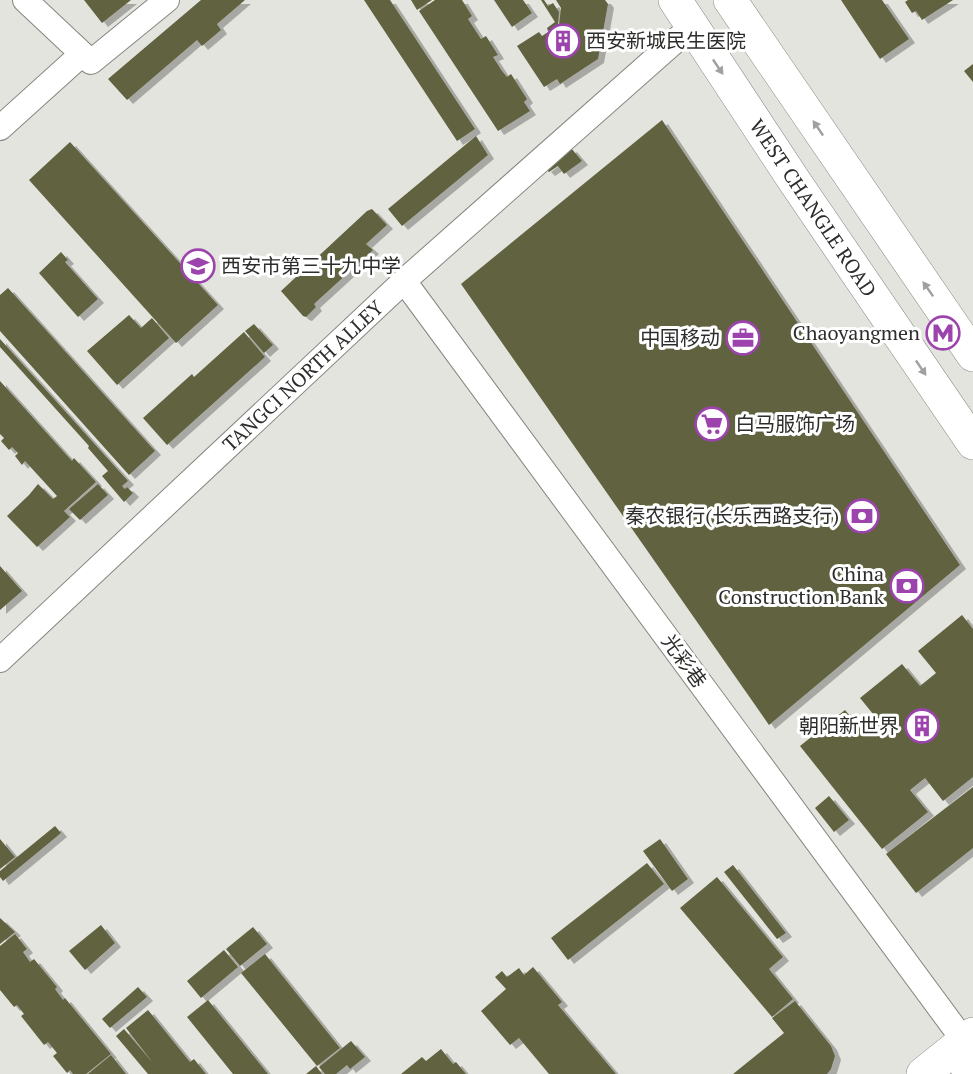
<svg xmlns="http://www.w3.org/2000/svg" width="973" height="1074" font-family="'PT Serif','Noto Sans SC',serif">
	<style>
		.building { fill: #60623f; filter: url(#shadow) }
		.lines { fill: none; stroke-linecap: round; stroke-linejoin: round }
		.minor-casing { stroke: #868681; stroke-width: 26 }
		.primary-casing { stroke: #868681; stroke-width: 34 }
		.minor { stroke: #fff; stroke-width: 24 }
		.primary { stroke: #fff; stroke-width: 33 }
		.oneway { fill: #a0a0a0 }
		.labels { text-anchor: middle; stroke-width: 6; stroke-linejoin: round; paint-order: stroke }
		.poi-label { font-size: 20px; fill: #2d2d2b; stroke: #fff; text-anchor: end }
		.street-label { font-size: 20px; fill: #2d2d2b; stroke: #fff }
	</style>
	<defs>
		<filter id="shadow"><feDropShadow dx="6" dy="4" stdDeviation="0" flood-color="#0004"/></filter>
	</defs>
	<rect width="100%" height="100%" fill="#e4e4df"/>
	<!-- building -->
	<path class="building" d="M84,0H131L102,23Z
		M201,0H245L217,24L221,30L202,46L197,40L127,100L108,79Z
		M364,0H390L475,129L457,141Z
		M411,0H432L417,10Z
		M435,0H462L472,16L468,19L481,39L486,36L498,55L493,57L502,71L507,77L511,74L527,99L524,102L530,111L498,131L419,11Z
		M494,0H523L532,13L512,27Z
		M541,0H544L548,6L553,3L559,12L558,25L548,31L547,28L555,22Z
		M556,0H605L608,4L598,59L560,84L557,79L544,87L517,46L539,32L542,36L559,25L561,8Z
		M841,0H882L909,39L880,59Z
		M908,0H953L922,20L916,11L912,13L905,2Z
		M973,64V82L964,71Z
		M662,120L960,565L769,725L461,284Z
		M476,136L488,155L402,226L388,209Z
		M70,142L218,305L176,343L29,180Z
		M571,148L582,161L564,174L558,166L549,172L545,168Z
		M372,209L387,225L366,244L373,250L314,304L316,307L306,317L303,316L281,291L367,211Z
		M61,252L68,260L65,262L98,299L78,317L39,273Z
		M8,288L155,451L129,475L0,331V295Z
		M129,315L141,328L152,318L169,338L117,385L87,351Z
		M254,324L273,345L264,353L245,331Z
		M244,332L265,357L167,445L143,418L192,374L194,377Z
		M0,339L128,481L122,486L125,489L127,487L133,493L124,502L102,476L108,471L88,448L89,446L0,347Z
		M0,381L72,461L74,458L96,482L64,511L70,517L37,547L7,516L29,495L38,484L53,499L57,496L25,461L22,465L15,456L18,453L12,447L9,450L1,441L4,438L0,434Z
		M98,484L108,495L80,520L69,509Z
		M0,566L22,591L0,610Z
		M962,615L973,629V777L943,801L925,778L910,790L928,812L882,849L800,746L845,710L863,732L878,720L860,698L902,664L920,686L936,673L918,651Z
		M973,787V848L916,893L886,854Z
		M829,796L849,820L834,832L815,808Z
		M55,826L61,833L3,881L0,877V871Z
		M0,839L15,857L0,869Z
		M660,839L688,879L672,891L643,851Z
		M647,863L664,884L568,960L551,938Z
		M733,865L786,933L777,939L724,872Z
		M717,877L783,957L769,969L793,999L772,1017L680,908Z
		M0,918L15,932L0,944Z
		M101,925L115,943L85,970L69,951Z
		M253,927L267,944L240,966L226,949Z
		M15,934L27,949L23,952L30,962L34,959L57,987L55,989L63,1000L65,998L111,1054L86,1074H73L70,1070L67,1073L53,1056L57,1053L48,1042L44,1045L21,1016L24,1014L17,1005L14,1007L0,990V946Z
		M224,950L238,967L201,998L187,981Z
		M265,954L340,1048L317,1066L241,973Z
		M533,967L562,1002L558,1005L616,1074H549L519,1038L510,1045L481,1011L506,989L495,977L502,971L507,977L519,968L524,975Z
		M138,987L147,997L110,1028L102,1019Z
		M208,1000L268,1074H233L187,1017Z
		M795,1001L831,1046L835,1056L831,1069L827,1074H733L784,1033L772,1018Z
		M148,1010L190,1062L194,1059L206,1074H148L116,1036L124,1029L153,1063L126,1028Z
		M351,1041L365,1057L350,1069L347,1065L336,1074H325L319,1067Z
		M441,1049L453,1064L456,1062L466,1074H401L422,1057L426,1061Z
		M111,1055L126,1074H88Z
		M316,1066L322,1074H306Z"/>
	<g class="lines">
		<!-- minor casing -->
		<g class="minor-casing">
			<path id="minor" d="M25,0L91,62L167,0
				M0,128L82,54
				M404,281L964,1041
				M0,660L404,281L691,27"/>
		</g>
		<!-- primary casing -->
		<g class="primary-casing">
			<path id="primary" d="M675,0L795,182L973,443
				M730,0L973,355
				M923,1074L973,1034
				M968,1074L973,1070"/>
		</g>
		<!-- minor -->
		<use href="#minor" class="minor"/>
		<!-- primary -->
		<use href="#primary" class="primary"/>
	</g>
	<!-- one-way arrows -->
	<defs><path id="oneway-solid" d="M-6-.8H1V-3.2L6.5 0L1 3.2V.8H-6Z" transform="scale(1.5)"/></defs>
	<g class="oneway">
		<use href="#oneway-solid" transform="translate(718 67) rotate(56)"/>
		<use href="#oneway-solid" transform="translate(818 128) rotate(-124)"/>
		<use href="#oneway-solid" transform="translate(928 289) rotate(-125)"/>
		<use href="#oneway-solid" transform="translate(921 368) rotate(56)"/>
	</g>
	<!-- icons -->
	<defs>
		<g id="building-ring" transform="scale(1.725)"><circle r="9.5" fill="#fff" stroke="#9d43ae" stroke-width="1.5"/><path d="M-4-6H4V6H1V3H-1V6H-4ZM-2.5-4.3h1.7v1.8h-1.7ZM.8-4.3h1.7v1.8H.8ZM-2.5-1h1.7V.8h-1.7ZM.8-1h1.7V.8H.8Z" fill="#9d43ae"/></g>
		<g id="school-ring" transform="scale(1.725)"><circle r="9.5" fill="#fff" stroke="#9d43ae" stroke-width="1.5"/><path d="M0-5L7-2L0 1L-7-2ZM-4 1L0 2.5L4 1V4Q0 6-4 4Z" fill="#9d43ae"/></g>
		<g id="metro-ring" transform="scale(1.725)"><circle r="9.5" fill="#fff" stroke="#9d43ae" stroke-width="1.5"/><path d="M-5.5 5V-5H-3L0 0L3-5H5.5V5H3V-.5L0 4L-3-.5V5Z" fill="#9d43ae"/></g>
		<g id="office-ring" transform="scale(1.725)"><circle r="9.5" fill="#fff" stroke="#9d43ae" stroke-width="1.5"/><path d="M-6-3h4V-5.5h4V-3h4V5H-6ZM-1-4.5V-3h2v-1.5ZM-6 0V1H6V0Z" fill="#9d43ae"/></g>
		<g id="supermarket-ring" transform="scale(1.725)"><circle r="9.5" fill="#fff" stroke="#9d43ae" stroke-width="1.5"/><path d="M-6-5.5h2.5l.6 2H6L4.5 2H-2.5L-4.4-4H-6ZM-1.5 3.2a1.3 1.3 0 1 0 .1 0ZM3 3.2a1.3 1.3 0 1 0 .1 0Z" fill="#9d43ae"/></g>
		<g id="bank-ring" transform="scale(1.725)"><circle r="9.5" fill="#fff" stroke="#9d43ae" stroke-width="1.5"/><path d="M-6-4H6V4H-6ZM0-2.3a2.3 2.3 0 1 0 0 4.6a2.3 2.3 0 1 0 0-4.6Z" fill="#9d43ae"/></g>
	</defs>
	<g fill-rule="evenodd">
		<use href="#building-ring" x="563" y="41"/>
		<use href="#school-ring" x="198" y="266"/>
		<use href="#metro-ring" x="943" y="333"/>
		<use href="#office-ring" x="743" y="338"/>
		<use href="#supermarket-ring" x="712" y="424"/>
		<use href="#bank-ring" x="862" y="516"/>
		<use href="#bank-ring" x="907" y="586"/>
		<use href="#building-ring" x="922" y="726"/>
	</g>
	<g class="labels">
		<!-- poi labels -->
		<g class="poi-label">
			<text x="586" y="48" text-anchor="start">西安新城民生医院</text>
			<text x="221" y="273" text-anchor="start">西安市第三十九中学</text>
			<text x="920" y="340">Chaoyangmen</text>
			<text x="720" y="345">中国移动</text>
			<text x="735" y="431" text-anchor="start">白马服饰广场</text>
			<text x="839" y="523">秦农银行(长乐西路支行)</text>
			<text x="884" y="581">China<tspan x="884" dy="23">Construction Bank</tspan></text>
			<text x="899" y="733">朝阳新世界</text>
		</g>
		<!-- street labels -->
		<g class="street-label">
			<text transform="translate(813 208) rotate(56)" y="7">WEST CHANGLE ROAD</text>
			<text transform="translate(303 376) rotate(-43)" y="7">TANGCI NORTH ALLEY</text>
			<text transform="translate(684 661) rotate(54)" y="7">光彩巷</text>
		</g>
	</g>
</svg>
